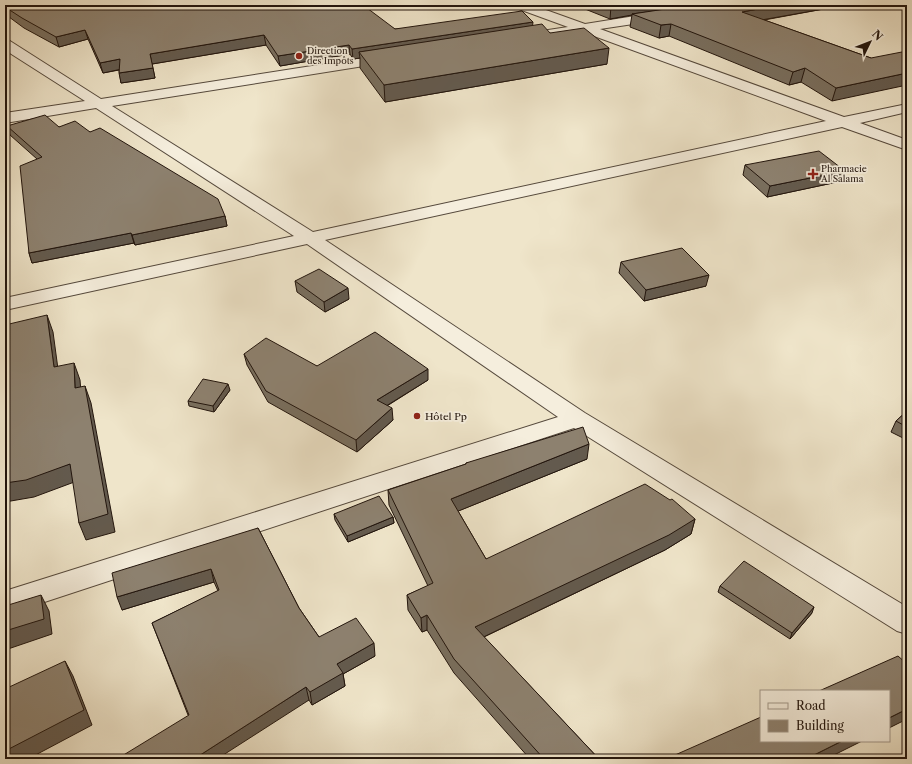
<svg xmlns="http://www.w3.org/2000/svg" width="912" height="764" font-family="'Libre Caslon Text',serif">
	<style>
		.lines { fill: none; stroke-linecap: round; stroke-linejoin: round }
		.street-casing { stroke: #55493c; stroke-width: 2 }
		.street { fill: #f5eedd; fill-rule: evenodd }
		.wall { fill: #796f5f; stroke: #22150d }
		.shaded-wall { fill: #635a4e; stroke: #22150d }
		.building { fill: #8d816f; stroke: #22150d }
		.poi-dot { fill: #8f2418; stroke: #f5eedd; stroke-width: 1.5 }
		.labels { text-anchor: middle; stroke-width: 3.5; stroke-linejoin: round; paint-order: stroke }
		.far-poi-label { font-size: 9px; fill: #22150d; stroke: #f5eedd; text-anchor: start }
		.poi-label { font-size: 10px; fill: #22150d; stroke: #f5eedd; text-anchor: start }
	</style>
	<rect width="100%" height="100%" fill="#efe5ca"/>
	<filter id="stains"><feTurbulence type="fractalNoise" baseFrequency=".005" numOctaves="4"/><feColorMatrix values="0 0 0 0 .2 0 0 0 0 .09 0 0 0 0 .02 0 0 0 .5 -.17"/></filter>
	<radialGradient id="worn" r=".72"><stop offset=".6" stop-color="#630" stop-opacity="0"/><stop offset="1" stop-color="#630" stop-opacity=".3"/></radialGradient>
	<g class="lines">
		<!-- street casing -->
		<g class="street-casing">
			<path id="street" d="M514,5H532L585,24L660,12L664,13L666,16L664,19L660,20L600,29L844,117L907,104V112L860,123L907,140V150L842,127L325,240L585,413L907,607V634L897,631L574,428L5,615V591L558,417L307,244L5,310V298L294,236L96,108L5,123V113L85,101L5,50V40L10,41L101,99L389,54L394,55L396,58L394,61L389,62L112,106L313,232L826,121L583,32L520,42L515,41L513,38L515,35L568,27L516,8Z"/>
		</g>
		<!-- street -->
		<use href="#street" class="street"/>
	</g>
	<!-- wall -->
	<path class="wall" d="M5,5L347,7L395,29L533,26L550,33L607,64L385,102L360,68V58L353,59L350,54L280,66L266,45L152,64L155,78L121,83L119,70L103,73L88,39L59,47L24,28L5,14Z
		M580,5H841L840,6L764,20L871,58L832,101L801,82L789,85L669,36L659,38L630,27L632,15L610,19L580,7Z
		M7,126L59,127L90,132L225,216L227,226L135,245L134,243L32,263L29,253L37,159L10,135Z
		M745,165L842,181L767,197L743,175Z
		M621,262L706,286L644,301L619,273Z
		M295,281L349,299L325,312L297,292Z
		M244,354L317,366L428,380L387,406L393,420L357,452L268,402L247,365Z
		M230,390L214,412L189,406L188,401Z
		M907,411V440L891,432L896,421Z
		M587,459L458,511L486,559L695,519L691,534L665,550L484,637L599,759H530L454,673L427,630L422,632L408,610L407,595L428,586L389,505L388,490L466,465V463Z
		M334,514L393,517L394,523L348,542L335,520Z
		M258,528L299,608L319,637L375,656L343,674L345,686L312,705L309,700L188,715L152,623L218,591L214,582L122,610Z
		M720,586L812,613L790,639L718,592Z"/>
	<!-- shaded-wall -->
	<path class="shaded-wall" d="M620,5H699L632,14V15L610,19L611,6Z
		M780,5H841L840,6L739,24L742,12Z
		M533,22L532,31L359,52L360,58L353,59L352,49Z
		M671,24L669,36L659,38L661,25Z
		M85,30L88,39L59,47L56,37Z
		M264,35L266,45L152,64L150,54Z
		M349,45L350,54L280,66L278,56Z
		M609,48L607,64L385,102L384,85Z
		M120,59L122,69L103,73L100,63Z
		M153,68L155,78L121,83L119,73Z
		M805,68L801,82L789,85L793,72Z
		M907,73V85L832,101L836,88Z
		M845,171L842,181L767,197L770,186Z
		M225,216L227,226L135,245L132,235Z
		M131,233L134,243L32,263L29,253Z
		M709,275L706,286L644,301L646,290Z
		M348,288L349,299L325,312L324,302Z
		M47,315L53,332L60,384L54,367Z
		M74,363L80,380L82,405L75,388Z
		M428,369V380L378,411L377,400Z
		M228,384L230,390L214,412L213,406Z
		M85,386L91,403L115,532L86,540L79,523Z
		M392,408L393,420L357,452L356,440Z
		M589,444L587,459L451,514V499Z
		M70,464L77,481L34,497L5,502V483Z
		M393,517L394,523L348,542L347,536Z
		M695,519L691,534L665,550L475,641V627Z
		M211,569L214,582L122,610L117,597Z
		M41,595L49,611L52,634L5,650V631Z
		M814,607L812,613L790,639L792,633Z
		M427,615V630L422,632L421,618Z
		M374,643L375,656L343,674L345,686L312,705L310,692L337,664Z
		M65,661L73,676L92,725L28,759H5V751Z
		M306,687L309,700L217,759H194Z
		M907,709V719L889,728V718Z
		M842,741H862L826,759H806Z"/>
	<!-- building -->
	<path class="building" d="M5,5H345L347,7L359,5H363L395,29L522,11L533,22L352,49L349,45L278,56L264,35L150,54L153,68L119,73L120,59L100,63L85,30L56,37L22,18L5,7Z
		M607,5H620L611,6Z
		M692,5H780L742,12L871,58L907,51V73L836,88L805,68L793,72L671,24L661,25L632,14Z
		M542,24L550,33L584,28L609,48L384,85L359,52Z
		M45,115L59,127L75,121L90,132L100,128L218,199L225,216L132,235L131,233L29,253L20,166L42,157L7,126Z
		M819,151L845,171L770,186L745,165Z
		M682,248L709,275L646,290L621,262Z
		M319,269L348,288L324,302L295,281Z
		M47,315L54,367L74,363L75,388L85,386L108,514L79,523L70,464L26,480L5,483V325Z
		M375,332L428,369L377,400L392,408L356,440L266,391L244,354L266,338L317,366Z
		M203,379L228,384L213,406L188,401Z
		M907,411V427L896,421Z
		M583,427L589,444L451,499L486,559L645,484L670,500L672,499L695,519L669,535L475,627L599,759H544L454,659L427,615L421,618L407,595L433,583L388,490L466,464V463Z
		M379,496L393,517L347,536L334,514Z
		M258,528L299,608L319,637L356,618L374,643L337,664L343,673L310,692L306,687L194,759H117L189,715L152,623L219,590L211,569L117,597L112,573Z
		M744,561L814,607L792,633L720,586Z
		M41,595L44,619L5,631V606Z
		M898,656L907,664V709L889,718V691H819Z
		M65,661L84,710L5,751V689Z
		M761,717V741H842L806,759H666Z"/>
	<!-- markers -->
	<g class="poi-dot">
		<circle cx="299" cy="56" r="4"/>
		<path d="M811 168h4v4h4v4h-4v4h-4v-4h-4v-4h4z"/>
		<circle cx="417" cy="416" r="4"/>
	</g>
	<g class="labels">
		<!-- far-poi labels -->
		<g class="far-poi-label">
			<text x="307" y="54">Direction<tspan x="307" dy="10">des Impôts</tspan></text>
			<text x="821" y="172">Pharmacie<tspan x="821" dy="10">Al Salama</tspan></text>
		</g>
		<!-- poi labels -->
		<g class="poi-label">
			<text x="425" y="420">Hôtel Pp</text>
		</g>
	</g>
	<!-- margin -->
	<rect width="912" height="764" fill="none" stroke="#efe5ca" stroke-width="20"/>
	<rect x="6" y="6" width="900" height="752" fill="none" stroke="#22150d" stroke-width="2"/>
	<rect x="10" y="10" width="892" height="744" fill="none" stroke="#22150d"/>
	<!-- legend -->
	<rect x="760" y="690" width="130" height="52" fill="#f5eedd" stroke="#a1978a"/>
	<rect x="768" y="703" width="20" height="6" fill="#f5eedd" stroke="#a1978a"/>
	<text x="796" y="710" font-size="12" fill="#22150d">Road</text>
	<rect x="768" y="720" width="20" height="12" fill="#8d816f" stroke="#a1978a"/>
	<text x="796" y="730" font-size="12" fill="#22150d">Building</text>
	<!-- north arrow -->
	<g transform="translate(870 42) rotate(47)" stroke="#f5eedd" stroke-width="3" paint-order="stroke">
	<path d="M0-3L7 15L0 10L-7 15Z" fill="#22150d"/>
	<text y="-6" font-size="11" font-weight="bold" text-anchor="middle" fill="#22150d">N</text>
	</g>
	<rect width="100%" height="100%" filter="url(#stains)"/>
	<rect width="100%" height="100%" fill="url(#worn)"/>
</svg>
